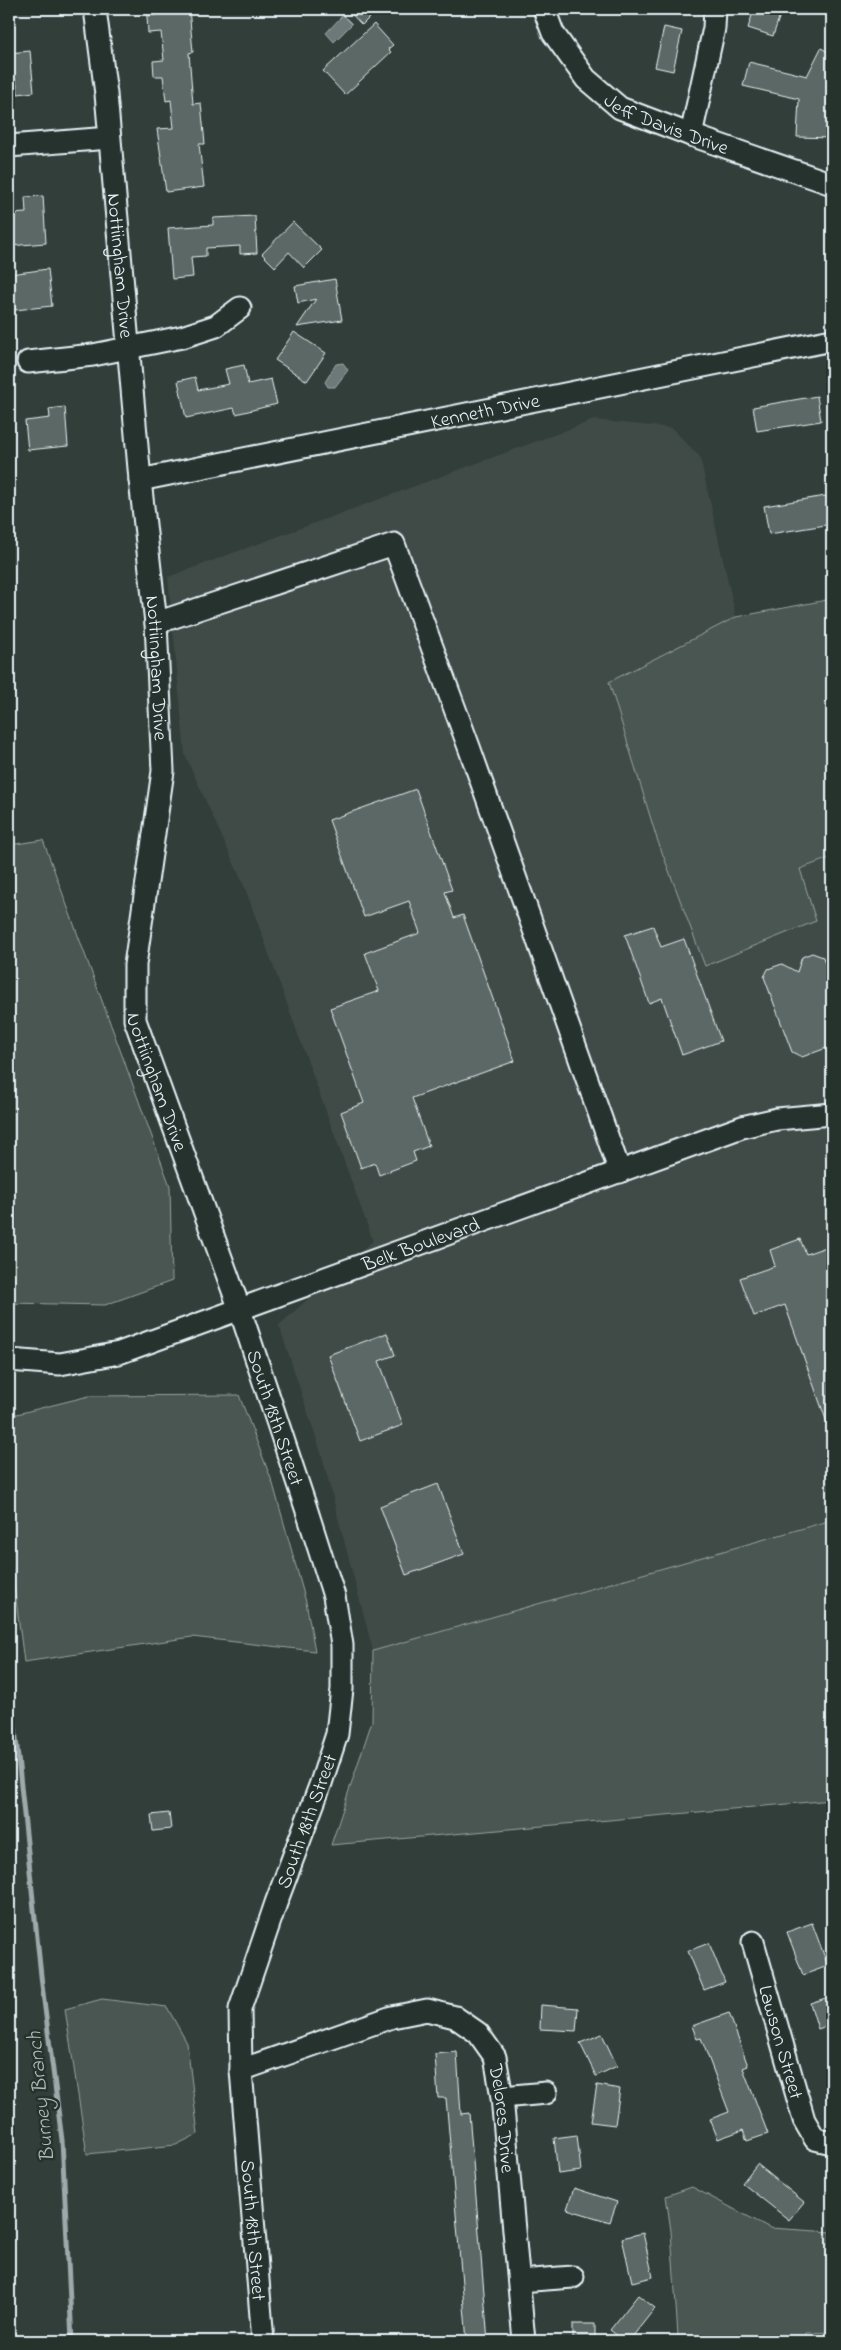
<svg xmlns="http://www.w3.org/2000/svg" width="841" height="2350" font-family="'Indie Flower',sans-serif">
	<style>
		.built { fill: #3f4b46 }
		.green { fill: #495651; stroke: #98a4a4 }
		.water { fill: #6d7978; stroke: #9ea9ab }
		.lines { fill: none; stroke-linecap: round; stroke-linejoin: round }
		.stream { stroke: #9ea9ab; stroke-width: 5 }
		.building { fill: #5c6865; stroke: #e8f1f8 }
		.minor-casing { stroke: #e8f1f8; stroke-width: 25 }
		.minor { stroke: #26332d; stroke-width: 21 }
		.labels { text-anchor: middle; stroke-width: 5; stroke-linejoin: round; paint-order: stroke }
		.street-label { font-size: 20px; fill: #e8f1f8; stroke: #26332d }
		.water-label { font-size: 21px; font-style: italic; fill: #b1bbbe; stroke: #26332d }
	</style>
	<rect width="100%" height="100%" fill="#323e39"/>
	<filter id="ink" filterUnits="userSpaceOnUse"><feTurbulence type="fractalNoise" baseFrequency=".02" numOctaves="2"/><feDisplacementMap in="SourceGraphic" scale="10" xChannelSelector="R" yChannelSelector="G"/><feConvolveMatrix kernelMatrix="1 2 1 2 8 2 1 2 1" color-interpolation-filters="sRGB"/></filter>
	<g filter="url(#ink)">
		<!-- built -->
		<path class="built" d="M594,420L672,428L700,457L736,617L609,682L657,839L705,966L800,869L832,857V1520L373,1651L322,1456L279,1325L373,1241L245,888L185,755L168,577Z"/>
		<!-- green -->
		<path class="green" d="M832,599V857L800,869L816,921L705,966L657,839L609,682L736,617Z
			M43,840L170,1186L172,1281L105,1305L9,1303V845Z
			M239,1395L273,1484L306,1602L315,1651L192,1637L24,1662L9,1545V1416L89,1396Z
			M832,1520V1800L331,1845L372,1721L373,1651Z
			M102,1999L167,2007L187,2043L198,2134L176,2145L87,2154L65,2009Z
			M692,2187L770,2228L832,2232V2332L806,2333L804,2341H681L678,2336L671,2231L666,2196Z"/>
		<!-- water -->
		<path class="water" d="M343,15L352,24L334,42L326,33Z
			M343,363L348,370L335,387H328L325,382L336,364Z"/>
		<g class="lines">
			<!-- stream -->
			<path class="stream" d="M9,1672L42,1985L62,2140L72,2341"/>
		</g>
		<!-- building -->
		<path class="building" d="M155,9H189L193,52L189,53L193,104L201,103L205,144H199L204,187L166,192L157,129L174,128L171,100L166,101L163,76H154L153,61L164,60L161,32L148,33L147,16L156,15Z
			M347,9H378L362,25Z
			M754,9H782L773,36L748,28Z
			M374,24L393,45L388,49L391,52L345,95L323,71Z
			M664,27L682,31L673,71L655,67Z
			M821,48L832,54V138L797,137L799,99L743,86L749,62L807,76Z
			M30,51L34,92L18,94L16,80L9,81V53Z
			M43,196L46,243L9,246V214L26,213L25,197Z
			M255,216L257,253L240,254V246L206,248V256L191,257L193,277L172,279L168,228L213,225V218Z
			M293,222L322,250L304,268L289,252L275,267L262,254Z
			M48,269L52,306L15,310L10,274Z
			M335,279L342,320L297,327L316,299L298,303L295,286Z
			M294,332L326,353L307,381L275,360Z
			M244,365L248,384L271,379L277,404L236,414L234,408L186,418L178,381L195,377L198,390L229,384L225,369Z
			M817,396L821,421L757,431L753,407Z
			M65,407L68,446L28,450L25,421L50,418L49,409Z
			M832,495V524L769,534L764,506Z
			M416,789L452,890L445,892L454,918L463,915L515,1061L412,1098L429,1146L413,1152L416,1161L379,1175L375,1163L361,1168L341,1112L364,1103L330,1008L379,991L365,953L420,933L409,901L364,917L329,820Z
			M653,926L661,947L684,939L721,1041L682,1055L662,998L649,1003L625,935Z
			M812,953L823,957L832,983V1046L802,1057L792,1052L764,977L768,969L782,964L797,972L802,957Z
			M800,1239L806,1254L832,1245V1431H830L785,1305L754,1316L740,1278L775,1266L770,1250Z
			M387,1333L395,1355L379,1361L403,1425L360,1441L328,1355Z
			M438,1484L464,1554L406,1575L380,1506Z
			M169,1813L171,1829L153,1831L151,1815Z
			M812,1923L828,1966L803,1975L787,1932Z
			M709,1943L725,1982L704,1990L688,1951Z
			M832,1996V2024L818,2029L810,2003Z
			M541,2005L578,2008L576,2031L540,2029Z
			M729,2013L748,2066L743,2068L768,2134L747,2141L743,2130L718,2139L710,2119L729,2112L701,2038L697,2039L692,2026Z
			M602,2034L617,2066L596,2076L580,2043Z
			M457,2052L461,2114L469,2113L488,2341H467L446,2098H438L435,2054Z
			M597,2085L620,2089L615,2125L591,2122Z
			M577,2135L581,2171L558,2174L554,2138Z
			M757,2164L804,2202L789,2220L742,2183Z
			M574,2188L617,2202L610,2222L567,2209Z
			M643,2233L653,2277L632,2282L622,2238Z
			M638,2295L655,2308L629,2341H624L610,2330Z
			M573,2324H595V2341H573Z"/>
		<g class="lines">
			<!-- minor casing -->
			<g class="minor-casing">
				<g id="minor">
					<path id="s1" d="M95,9L106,94L140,480L156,623L163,771L135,965V1020L240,1310L306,1508L334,1596L342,1645V1689L337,1734L321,1783L276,1903L240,2009L241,2070L263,2341"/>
					<path id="s2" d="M544,9L553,33L586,79L620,108L691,135L832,184"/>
					<path d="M691,135L714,28L715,9"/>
					<path d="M9,146L109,138"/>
					<path d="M28,362L93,355L182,337L216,326L240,308"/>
					<path id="s3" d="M140,480L832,340"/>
					<path d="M156,623L394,544L469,747L620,1172"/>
					<path id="s4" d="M9,1360L60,1364L119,1353L742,1127L777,1119L832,1114"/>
					<path id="s5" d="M753,1942L804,2120L815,2139L832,2143"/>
					<path id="s6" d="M241,2070L392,2017L427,2010L455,2017L478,2033L495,2057L502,2097L524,2341"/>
					<path d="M502,2097L546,2093"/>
					<path d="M519,2281L573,2277"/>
				</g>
			</g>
			<!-- minor -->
			<use href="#minor" class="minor"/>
		</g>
	</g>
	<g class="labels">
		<!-- street labels -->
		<g class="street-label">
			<text dy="7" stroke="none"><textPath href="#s2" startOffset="176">Jeff Davis Drive</textPath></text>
			<text dy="7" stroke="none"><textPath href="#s1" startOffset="258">Nottiingham Drive</textPath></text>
			<text dy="7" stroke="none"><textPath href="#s3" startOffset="352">Kenneth Drive</textPath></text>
			<text dy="7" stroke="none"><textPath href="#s1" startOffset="662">Nottiingham Drive</textPath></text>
			<text dy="7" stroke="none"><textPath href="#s1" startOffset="1082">Nottiingham Drive</textPath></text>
			<text dy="7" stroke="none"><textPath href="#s4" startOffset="432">Belk Boulevard</textPath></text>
			<text dy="7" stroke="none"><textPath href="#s1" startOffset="1438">South 18th Street</textPath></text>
			<text transform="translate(306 1821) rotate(-70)" y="7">South 18th Street</text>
			<text dy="7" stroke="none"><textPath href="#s5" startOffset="104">Lawson Street</textPath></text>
			<text dy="7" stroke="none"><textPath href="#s6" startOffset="344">Delores Drive</textPath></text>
			<text dy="7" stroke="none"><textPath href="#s1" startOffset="2278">South 18th Street</textPath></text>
		</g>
		<!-- water labels -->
		<g class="water-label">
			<text transform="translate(40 2097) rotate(-96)" y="7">Burney Branch</text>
		</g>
	</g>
	<!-- margin -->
	<rect width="841" height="2350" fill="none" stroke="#26332d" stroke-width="30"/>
	<rect x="15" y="15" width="811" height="2320" fill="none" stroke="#e8f1f8" stroke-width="2" filter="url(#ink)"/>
</svg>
